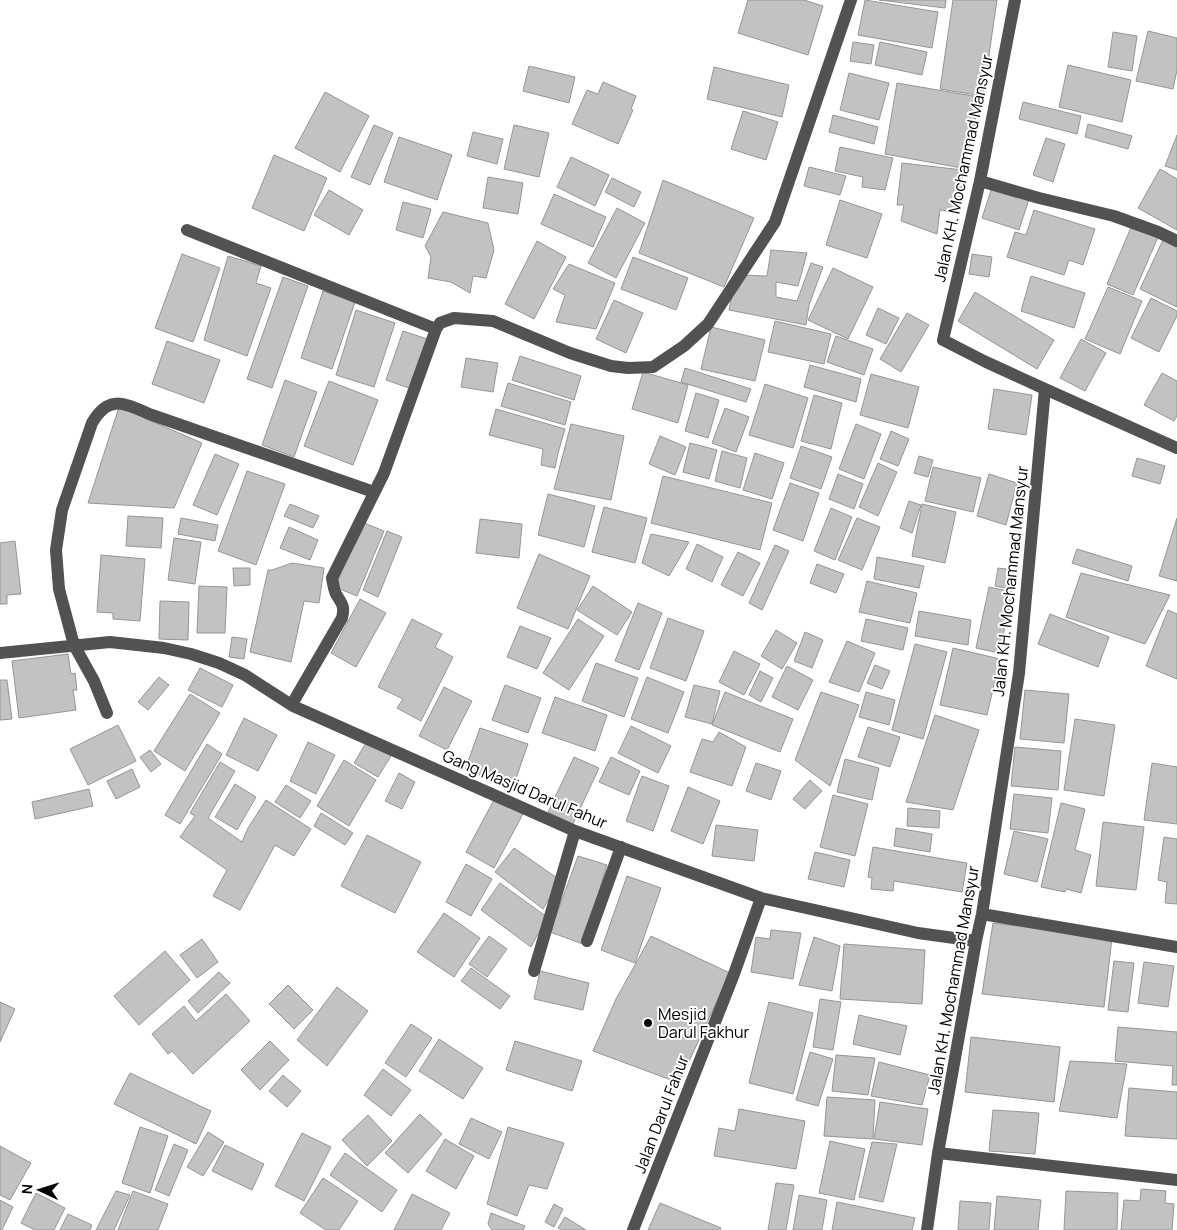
<svg xmlns="http://www.w3.org/2000/svg" width="1177" height="1230" font-family="Manrope,sans-serif">
	<style>
		.building { fill: #c2c2c2; stroke: #969696 }
		.lines { fill: none; stroke-linecap: round; stroke-linejoin: round }
		.minor { stroke: #525252; stroke-width: 12 }
		.poi-dot { fill: #000; stroke: #fff; stroke-width: 2 }
		.labels { text-anchor: middle; stroke-width: 4; stroke-linejoin: round; paint-order: stroke }
		.street-label { font-size: 16px; fill: #000; stroke: #fff }
		.poi-label { font-size: 16px; fill: #000; stroke: #fff; text-anchor: start }
	</style>
	<rect width="100%" height="100%" fill="#fff"/>
	<!-- building -->
	<path class="building" d="M748,0H804L823,6L808,55L738,33Z
		M865,0L938,12L932,48L858,35Z
		M879,0H946L945,8Z
		M953,0H997L983,96L940,89Z
		M1148,31L1177,38V70L1173,89L1136,81Z
		M1113,32L1137,36L1132,71L1108,67Z
		M853,42L874,45L871,64L850,61Z
		M880,42L927,52L922,75L875,65Z
		M1068,65L1131,80L1122,122L1059,107Z
		M529,66L575,77L569,103L523,91Z
		M714,67L789,85L782,117L707,99Z
		M849,73L889,83L879,120L840,110Z
		M603,82L636,96L631,109L633,110L618,144L572,124L587,90L598,94Z
		M897,83L979,97L967,169L885,154Z
		M325,92L369,116L340,172L295,148Z
		M1023,102L1081,116L1077,134L1019,119Z
		M743,111L778,122L766,160L731,149Z
		M833,115L878,127L874,144L829,132Z
		M1088,124L1132,136L1128,149L1085,137Z
		M374,125L393,133L370,185L351,177Z
		M514,125L549,133L539,177L504,169Z
		M473,132L503,139L497,164L467,156Z
		M1177,135V170L1165,166Z
		M399,137L452,155L437,200L384,182Z
		M1046,138L1065,144L1053,182L1033,175Z
		M840,147L893,158L885,190L862,187L863,177L835,171Z
		M274,155L327,178L304,231L252,208Z
		M571,157L609,175L595,206L557,187Z
		M902,163L963,170L959,212L940,210L937,234L901,221L904,205H897Z
		M809,167L846,176L840,195L804,186Z
		M1160,169L1177,179V230L1138,208Z
		M488,177L523,183L518,214L483,208Z
		M612,178L641,192L634,207L605,192Z
		M663,180L754,218L724,287L639,253Z
		M992,187L1029,199L1019,230L982,218Z
		M329,190L363,210L349,235L314,215Z
		M554,194L606,217L593,247L541,224Z
		M840,200L882,214L867,258L826,245Z
		M403,202L431,209L423,238L396,230Z
		M617,208L645,223L616,278L588,263Z
		M1034,210L1095,229L1083,265L1069,260L1064,275L1007,257L1015,232L1026,235Z
		M443,212L488,223L494,250L486,278L473,276L470,293L451,282L428,278L431,257L425,246Z
		M1132,225L1158,237L1133,295L1107,284Z
		M1163,240L1177,248V307L1140,289Z
		M537,241L566,257L534,319L505,304Z
		M771,250L807,253L798,286L776,282V297L797,301L811,263L823,267L809,305L806,325L729,310L733,289L739,290V275L767,276Z
		M182,254L220,268L193,342L155,328Z
		M972,254L992,257L989,277L969,274Z
		M228,256L261,266L256,283L271,288L247,356L204,340Z
		M633,257L688,278L676,310L621,289Z
		M569,264L615,283L596,329L556,322L565,295L553,289Z
		M833,268L873,287L848,339L808,320Z
		M1031,276L1085,293L1074,328L1021,311Z
		M283,277L308,286L272,388L247,379Z
		M1108,287L1142,301L1120,354L1085,339Z
		M323,291L355,302L332,369L301,358Z
		M975,292L1054,340L1037,369L958,321Z
		M1151,298L1177,311V316L1159,352L1131,338Z
		M614,300L643,313L626,353L596,339Z
		M878,308L899,318L886,344L866,335Z
		M356,310L395,323L374,387L336,375Z
		M907,313L929,325L901,372L880,359Z
		M775,321L831,334L824,364L768,352Z
		M711,327L765,340L755,381L701,369Z
		M403,331L427,339L409,388L386,380Z
		M836,336L873,349L864,375L827,362Z
		M1081,339L1106,353L1085,391L1060,378Z
		M167,341L220,360L204,403L152,384Z
		M520,356L581,376L574,400L512,380Z
		M466,358L498,363L493,392L461,387Z
		M810,365L861,379L856,402L804,387Z
		M685,368L751,389L746,402L681,382Z
		M643,372L688,385L678,423L632,409Z
		M1162,373L1177,381V416L1174,421L1144,405Z
		M871,374L919,387L908,428L860,415Z
		M285,380L317,392L294,457L262,445Z
		M329,381L378,400L353,465L304,446Z
		M508,383L571,402L565,425L501,406Z
		M765,384L808,398L793,448L749,435Z
		M994,389L1032,395L1026,435L988,429Z
		M696,393L719,400L708,438L685,431Z
		M814,395L842,403L831,449L801,441Z
		M119,407L202,443L174,508L88,503Z
		M725,408L749,417L736,452L712,443Z
		M496,409L565,429L558,453L555,468L541,465L543,449L489,435Z
		M571,424L624,436L611,500L554,489Z
		M856,424L881,434L864,479L839,469Z
		M891,431L909,439L898,466L880,459Z
		M660,436L686,447L675,475L649,464Z
		M690,443L717,450L709,479L683,472Z
		M801,446L832,457L821,489L790,478Z
		M722,451L747,458L740,488L715,481Z
		M755,453L784,463L772,499L743,490Z
		M215,454L239,464L217,515L193,505Z
		M919,456L933,460L928,477L914,473Z
		M1137,458L1165,466L1160,484L1132,476Z
		M878,463L897,472L878,516L859,507Z
		M933,467L981,478L973,512L925,501Z
		M247,471L285,484L256,565L218,551Z
		M838,474L863,484L854,509L829,499Z
		M989,474L1017,483L1006,525L977,516Z
		M663,476L772,503L760,550L651,523Z
		M790,483L819,493L803,541L773,530Z
		M548,494L595,506L584,547L538,535Z
		M909,501L921,505L912,533L900,528Z
		M290,504L319,516L313,528L284,516Z
		M922,504L956,512L945,563L912,556Z
		M604,507L647,518L635,563L592,552Z
		M831,508L852,517L835,560L814,551Z
		M128,516L163,518L161,548L126,546Z
		M181,518L218,525L215,541L178,534Z
		M857,518L880,527L862,570L838,560Z
		M1177,518V581L1159,576Z
		M480,519L522,524L519,558L476,553Z
		M362,522L384,531L357,596L335,587Z
		M289,527L318,540L310,560L280,548Z
		M387,531L402,537L378,597L363,590Z
		M651,534L689,542L669,576L642,563Z
		M174,538L201,542L195,584L168,580Z
		M15,541L21,594L7,595V604H0V543Z
		M697,544L723,557L712,582L686,569Z
		M775,545L789,551L762,610L749,603Z
		M1077,549L1132,566L1128,581L1072,563Z
		M738,552L760,563L743,596L721,585Z
		M539,554L590,576L568,629L517,608Z
		M101,555L145,559L140,621L113,619V613L97,612Z
		M877,557L924,566L919,588L874,579Z
		M292,563L324,568L319,603L304,601L291,662L250,652L268,570H272Z
		M817,564L844,574L836,593L810,583Z
		M233,568H250V585L234,586Z
		M998,568L1014,570L1011,589L995,586Z
		M1081,573L1170,595L1145,644L1066,617Z
		M867,581L917,593L910,623L859,612Z
		M199,586L227,587L225,633H197Z
		M593,586L632,612L617,635L577,610Z
		M989,587L1013,592L999,653L976,648Z
		M360,599L386,613L356,667L331,653Z
		M160,601L189,602L188,640L159,639Z
		M638,603L662,613L639,670L615,661Z
		M1168,610L1177,614V679L1146,666Z
		M919,611L971,620L968,645L915,636Z
		M1050,614L1109,637L1098,667L1038,644Z
		M668,618L704,631L686,681L650,668Z
		M412,619L442,634L435,647L453,657L421,721L397,708L403,699L378,687Z
		M578,619L604,636L569,690L543,673Z
		M866,619L908,628L903,650L861,641Z
		M520,626L551,638L537,669L507,657Z
		M776,630L797,643L782,669L761,656Z
		M805,632L823,640L812,668L794,661Z
		M232,637L247,639L244,659L229,657Z
		M847,641L875,653L859,692L829,682Z
		M915,644L947,652L923,739L892,730Z
		M953,648L1000,659L987,715L940,705Z
		M734,651L760,664L744,695L719,682Z
		M68,654L71,674L75,673L77,690H73L76,710L19,718L12,661Z
		M596,663L638,678L624,717L582,701Z
		M875,665L890,671L882,689L867,683Z
		M787,666L813,680L798,710L772,697Z
		M200,668L233,685L222,707L188,690Z
		M760,671L773,678L761,702L749,695Z
		M159,677L169,685L148,710L138,702Z
		M647,677L684,692L668,733L631,719Z
		M0,680H7L12,719L0,720Z
		M505,685L541,698L528,733L492,720Z
		M694,685L720,691L712,724L685,717Z
		M444,687L472,701L447,750L419,736Z
		M1025,690L1069,694L1064,743L1020,739Z
		M725,692L793,719L780,752L712,725Z
		M821,692L859,705L830,786L795,760Z
		M866,692L895,700L889,725L859,717Z
		M190,694L220,713L185,771L154,751Z
		M555,697L607,715L595,751L542,733Z
		M935,715L979,730L953,810L906,802Z
		M244,718L277,735L258,771L226,755Z
		M1075,719L1115,725L1104,796L1064,790Z
		M118,725L136,761L88,785L70,749Z
		M631,726L671,746L658,773L618,753Z
		M868,727L900,737L890,767L858,757Z
		M480,728L528,744L513,787L465,770Z
		M719,732L746,747L732,786L690,772L702,739L713,742Z
		M367,741L391,756L378,777L354,763Z
		M308,742L335,755L316,794L290,781Z
		M207,744L222,754L180,824L165,815Z
		M1015,747L1061,751L1058,790L1011,786Z
		M150,750L161,764L151,772L140,757Z
		M574,757L599,768L573,824L548,812Z
		M611,757L640,771L629,795L599,782Z
		M845,759L879,768L872,800L837,792Z
		M344,760L376,780L349,826L317,806Z
		M220,762L235,771L208,818L242,842L248,828L266,800L311,829L294,856L275,845L240,910L213,896L227,870L180,837L195,816L190,813Z
		M756,763L781,771L771,800L746,791Z
		M1152,763L1177,767V824L1144,820Z
		M132,769L140,787L116,799L107,781Z
		M399,773L415,782L402,809L385,801Z
		M642,776L669,786L653,831L626,821Z
		M810,780L822,791L805,809L793,799Z
		M235,784L256,797L237,830L215,817Z
		M286,785L311,801L300,818L275,802Z
		M688,787L720,801L703,844L671,831Z
		M89,789L93,806L35,819L32,802Z
		M1014,794L1052,798L1048,833L1010,829Z
		M833,795L868,804L855,856L820,847Z
		M495,798L523,814L494,868L466,852Z
		M1061,803L1085,809L1075,850L1091,855L1081,893L1066,889L1065,892L1041,887Z
		M908,808L940,811L939,828L907,826Z
		M321,813L353,833L345,845L314,826Z
		M1103,822L1144,827L1136,890L1096,886Z
		M716,825L758,830L754,861L712,856Z
		M896,828L932,834L930,852L894,846Z
		M1014,831L1048,839L1037,882L1004,874Z
		M367,835L421,862L395,913L341,886Z
		M1164,837L1177,839V904L1165,903L1167,882L1158,880Z
		M873,847L967,863L962,892L894,881L893,891L871,889L872,878L868,877Z
		M514,848L560,880L543,909L495,872Z
		M815,852L850,860L844,887L808,879Z
		M578,856L607,865L583,944L550,932Z
		M466,864L492,879L471,916L446,902Z
		M627,876L661,888L635,963L601,950Z
		M500,883L547,917L531,947L481,910Z
		M444,913L480,938L454,977L417,952Z
		M993,923L1112,938L1104,1007L982,994Z
		M771,930L801,933L793,979L751,972L756,937L770,939Z
		M489,936L507,949L487,977L469,964Z
		M651,936L730,973L679,1083L593,1051L616,999Z
		M814,937L840,946L832,991L799,985Z
		M202,939L218,962L197,978L180,955Z
		M844,944L925,950L922,1004L840,999Z
		M165,951L190,980L139,1025L114,996Z
		M1114,961L1134,963L1128,1012L1108,1010Z
		M1144,962L1174,966L1168,1007L1138,1003Z
		M471,968L510,996L500,1009L461,981Z
		M540,971L589,983L583,1010L534,999Z
		M219,972L230,983L198,1013L188,1001Z
		M288,985L313,1010L294,1029L269,1004Z
		M337,987L368,1011L327,1066L297,1040Z
		M226,994L250,1021L193,1074L172,1051L168,1054L152,1034L184,1006L196,1021Z
		M820,999L841,1002L833,1050L813,1047Z
		M0,1002L15,1009L0,1042Z
		M769,1002L813,1013L793,1094L749,1083Z
		M859,1015L907,1026L900,1055L853,1044Z
		M411,1024L432,1038L406,1077L385,1063Z
		M1118,1027L1177,1032V1085H1172L1173,1066L1115,1061Z
		M971,1037L1060,1047L1054,1102L965,1092Z
		M439,1039L483,1068L463,1099L419,1071Z
		M270,1041L289,1060L260,1090L241,1070Z
		M515,1041L582,1061L572,1091L506,1070Z
		M810,1052L833,1059L818,1106L796,1100Z
		M836,1055L875,1058L868,1095L832,1091Z
		M1070,1061L1127,1064L1117,1118L1059,1111Z
		M879,1062L930,1075L922,1105L871,1096Z
		M383,1069L411,1090L391,1116L364,1095Z
		M130,1073L211,1111L196,1144L114,1104Z
		M283,1075L301,1091L287,1107L269,1091Z
		M1129,1088L1177,1092V1139L1125,1136Z
		M827,1097L875,1100L873,1139L824,1136Z
		M880,1102L928,1109L922,1145L874,1139Z
		M739,1109L805,1121L796,1169L714,1156L719,1128L735,1131Z
		M993,1110L1039,1113L1035,1154L989,1151Z
		M420,1114L442,1134L408,1173L385,1153Z
		M368,1115L392,1141L367,1166L342,1140Z
		M471,1118L502,1132L489,1159L459,1144Z
		M140,1127L168,1136L150,1193L122,1183Z
		M508,1127L564,1143L547,1189L529,1185L517,1216L487,1204Z
		M208,1132L224,1142L203,1176L187,1167Z
		M302,1133L331,1147L304,1201L275,1186Z
		M445,1139L474,1156L456,1189L426,1171Z
		M830,1141L865,1149L854,1200L819,1193Z
		M872,1142L897,1144L883,1202L859,1197Z
		M174,1144L188,1150L169,1196L155,1190Z
		M225,1145L264,1164L252,1190L212,1171Z
		M0,1146L31,1163L10,1200L0,1195Z
		M345,1153L397,1190L382,1212L330,1175Z
		M323,1178L358,1201L339,1230H326L300,1213Z
		M776,1183L794,1185L786,1230H768Z
		M1141,1189L1166,1191L1165,1203L1174,1204L1172,1230H1121L1124,1200L1140,1201Z
		M116,1191L130,1195L114,1230H96Z
		M133,1191L168,1204L158,1230H118Z
		M1066,1191L1118,1193L1117,1230H1064Z
		M36,1193L65,1208L54,1230H35L21,1223Z
		M412,1194L450,1213L441,1230H394Z
		M799,1195L827,1200L822,1230H793Z
		M997,1196L1041,1200L1038,1230H994Z
		M0,1200L13,1207L2,1230H0Z
		M960,1201L991,1203L989,1230H958Z
		M837,1202L915,1218L912,1230H832Z
		M660,1203L721,1228L720,1230H648Z
		M554,1204L563,1209L554,1227L545,1222Z
		M491,1213L525,1226L523,1230H492L488,1224Z
		M68,1214L92,1225L90,1230H60Z
		M565,1217L586,1230H561L558,1228Z"/>
	<g class="lines">
		<!-- minor -->
		<path class="minor" d="M980,181L1039,198L1114,216L1158,232L1177,241
			M187,230L436,329
			M1045,389L1177,448
			M0,653L110,642L164,648L191,654L219,663L245,675L293,706L575,831L761,898L918,933L976,941
			M292,704L342,618C345,606 342,604 336,594C334,590 333,583 332,578L384,473L436,329L440,323L454,318L493,321L570,353L611,366L628,368L653,367L684,346L708,324L775,222L851,0
			M107,713L94,681L74,645L59,589L56,550L62,510L92,423C109,393 126,404 152,415L374,492
			M982,914L1177,947
			M587,941L621,847
			M534,971L575,831
			M938,1153L1177,1180
			M633,1230L734,974L761,898
			M927,1230L938,1153L976,941L982,914L1019,673L1045,389L986,362L943,340L980,181L1015,0"/>
	</g>
	<!-- markers -->
	<circle class="poi-dot" cx="648" cy="1023" r="5"/>
	<g class="labels">
		<!-- street labels -->
		<g class="street-label">
			<text transform="translate(963 168) rotate(-78)" y="6">Jalan KH. Mochammad Mansyur</text>
			<text transform="translate(1010 581) rotate(-84)" y="6">Jalan KH. Mochammad Mansyur</text>
			<text transform="translate(525 789) rotate(23)" y="6">Gang Masjid Darul Fahur</text>
			<text transform="translate(953 980) rotate(-80)" y="6">Jalan KH. Mochammad Mansyur</text>
			<text transform="translate(661 1114) rotate(-69)" y="6">Jalan Darul Fahur</text>
		</g>
		<!-- poi labels -->
		<g class="poi-label">
			<text x="658" y="1020">Mesjid<tspan x="658" dy="18">Darul Fakhur</tspan></text>
		</g>
	</g>
	<!-- north arrow -->
	<g transform="translate(40 1190) rotate(274)" stroke="#ffffff" stroke-width="4" paint-order="stroke">
	<path d="M0-4L9 19L0 12L-9 19Z" fill="#000000"/>
	<text y="-8" font-size="14" font-weight="bold" text-anchor="middle" fill="#000000">N</text>
	</g>
</svg>
